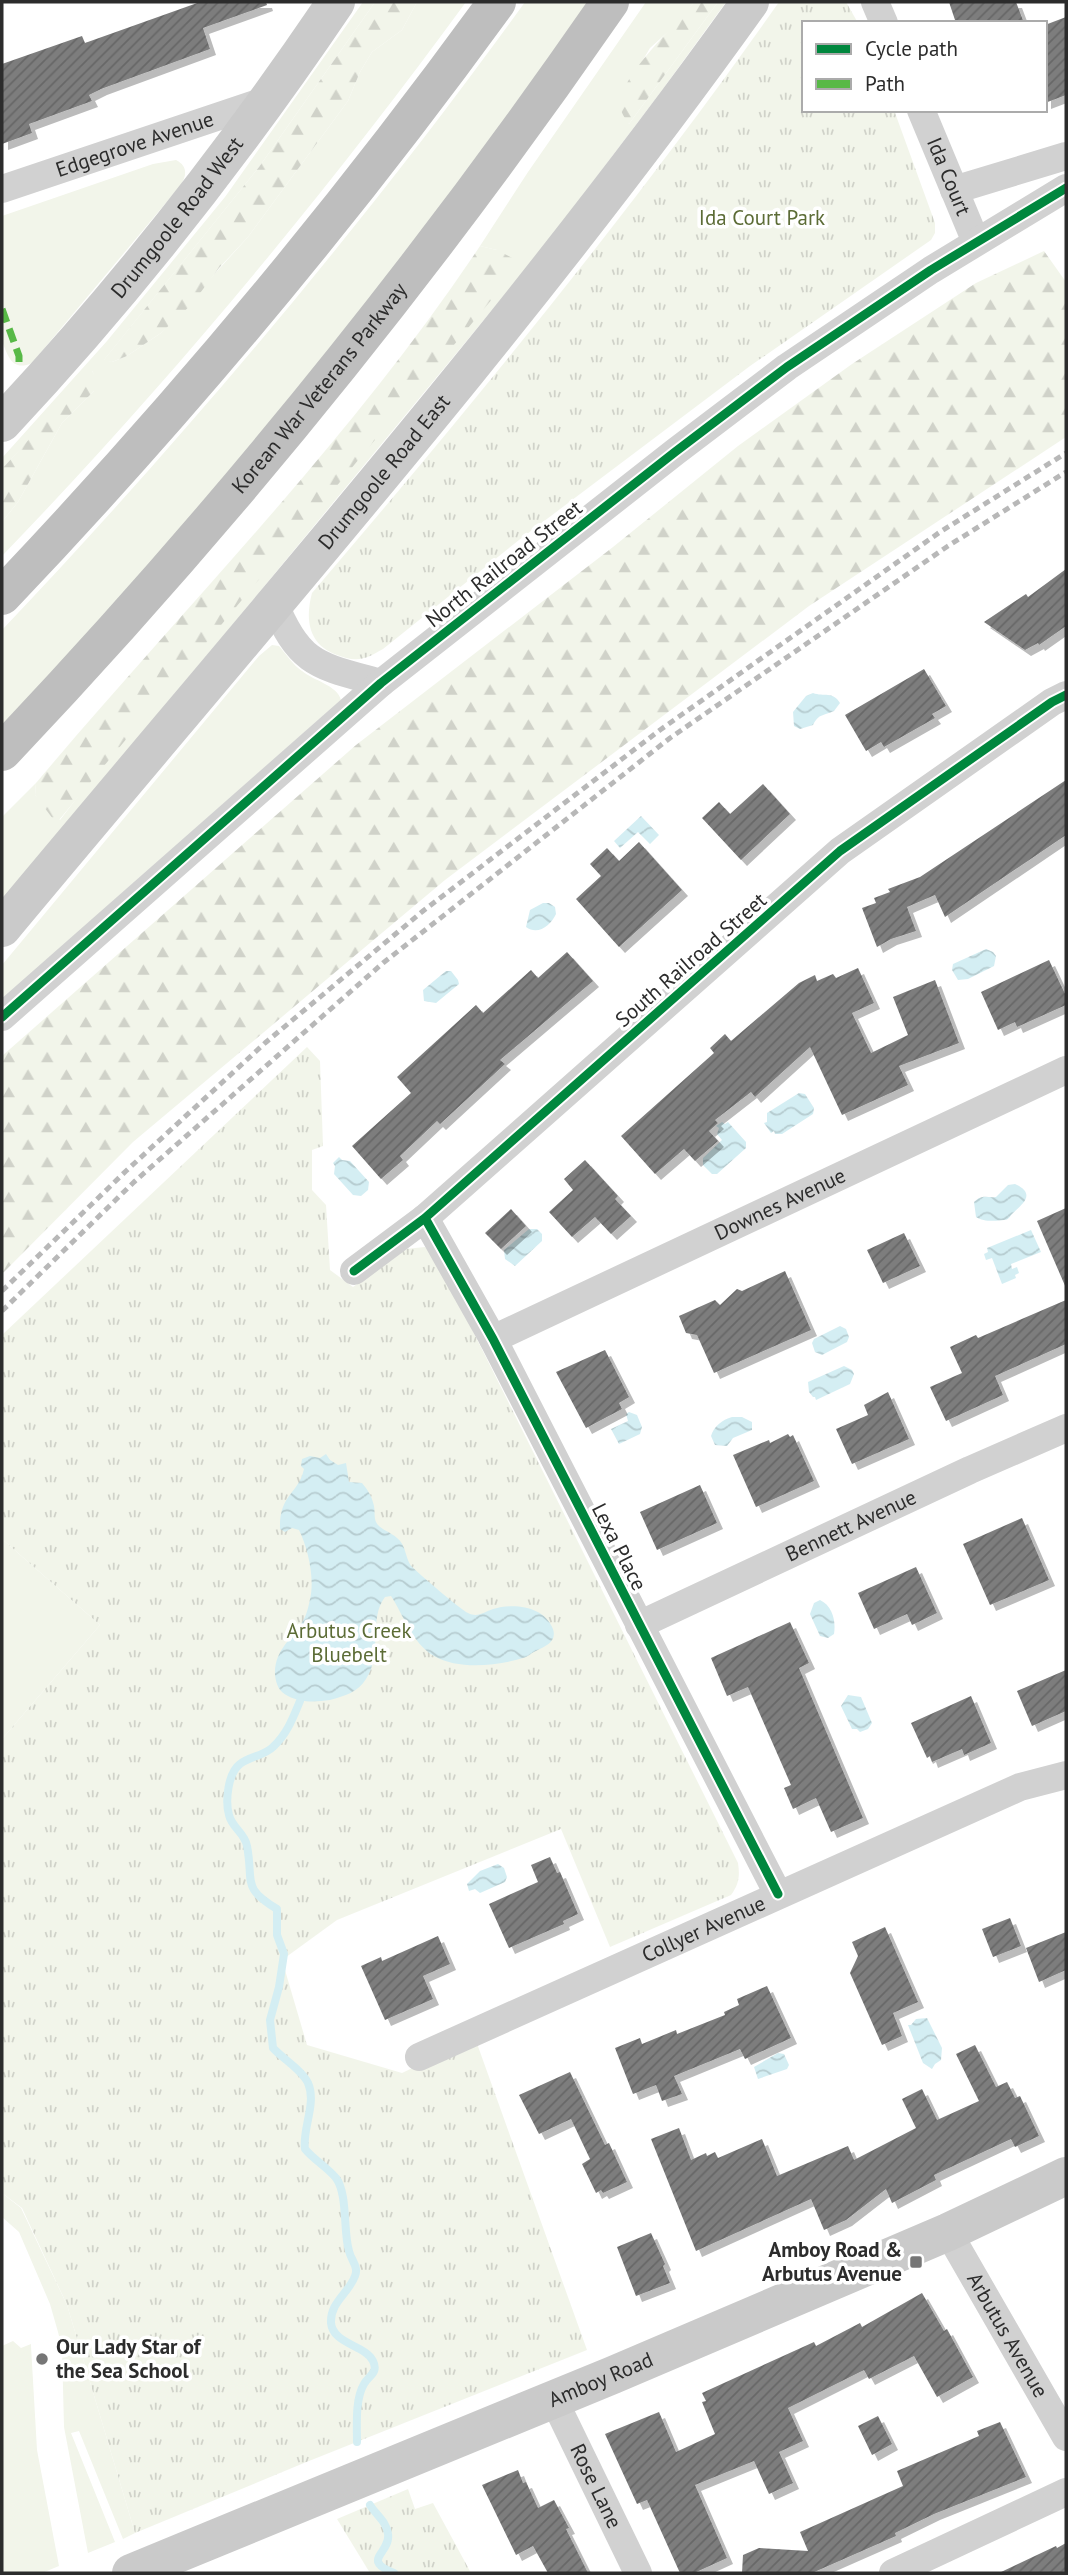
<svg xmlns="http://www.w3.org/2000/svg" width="1068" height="2575" font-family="'PT Sans',sans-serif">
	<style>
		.grass { fill: #f2f5ea }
		.forest { fill: url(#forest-firs) }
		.park { fill: url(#park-tufts) }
		.water { fill: url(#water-waves) }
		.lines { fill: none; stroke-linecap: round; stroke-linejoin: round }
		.stream { stroke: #d4eef3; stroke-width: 8 }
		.building { fill: url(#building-hatch); filter: url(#shadow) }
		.minor { stroke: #d1d1d1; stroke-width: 28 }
		.secondary { stroke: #cacaca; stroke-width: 38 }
		.motorway { stroke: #bebebe; stroke-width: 38 }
		.rail { stroke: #b8b8b8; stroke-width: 5; stroke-dasharray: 7 5; stroke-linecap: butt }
		.quiet { stroke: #58b947; stroke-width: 7; stroke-dasharray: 14 7; stroke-linecap: butt }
		.cycleway-casing { stroke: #fff; stroke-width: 13 }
		.cycleway { stroke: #00873e; stroke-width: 9 }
		.poi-dot { fill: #767676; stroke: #fff; stroke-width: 2.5 }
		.labels { text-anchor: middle; stroke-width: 7; stroke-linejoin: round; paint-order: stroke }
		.street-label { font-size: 21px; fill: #2c2c2c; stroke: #fff }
		.park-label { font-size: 21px; fill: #5c6c36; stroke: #fff }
		.poi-label { font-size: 21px; font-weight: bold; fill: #2c2c2c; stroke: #fff; text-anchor: end }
	</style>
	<defs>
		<pattern id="forest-firs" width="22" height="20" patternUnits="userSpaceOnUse" patternTransform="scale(1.75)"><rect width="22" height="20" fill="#f2f5ea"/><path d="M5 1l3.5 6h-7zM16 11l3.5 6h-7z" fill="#d0d2c9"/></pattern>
		<pattern id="park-tufts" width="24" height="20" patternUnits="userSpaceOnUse" patternTransform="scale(1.75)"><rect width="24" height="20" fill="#f2f5ea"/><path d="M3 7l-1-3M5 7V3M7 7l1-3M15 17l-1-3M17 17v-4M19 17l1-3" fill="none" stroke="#d0d2c9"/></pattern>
		<pattern id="water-waves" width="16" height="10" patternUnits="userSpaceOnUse" patternTransform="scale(1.75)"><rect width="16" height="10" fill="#d4eef3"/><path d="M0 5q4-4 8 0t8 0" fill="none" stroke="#b6ccd0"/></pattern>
		<pattern id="building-hatch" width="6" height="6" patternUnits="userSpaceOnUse" patternTransform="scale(1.75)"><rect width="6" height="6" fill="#7d7d7d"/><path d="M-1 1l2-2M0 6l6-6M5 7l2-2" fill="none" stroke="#676767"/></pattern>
		<filter id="shadow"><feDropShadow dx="6" dy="6" stdDeviation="0" flood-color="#0004"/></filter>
	</defs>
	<rect width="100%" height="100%" fill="#fff"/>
	<!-- grass -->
	<path class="grass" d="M363,2H375L259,167L104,360L112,362L127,356L161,333L248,237L348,101L360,72L372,52L402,30L417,2H466C324,196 169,383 2,556V522L18,502L62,423L94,391L93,371L2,469V458L107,341L225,197Z
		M525,2H590L450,198L247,455L2,728V630C189,433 366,222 525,2Z
		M646,2H694L680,21L650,48L628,85L620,103L629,124L718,2H726L660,93L539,253L229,629L2,899V817L36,783L35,795L60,820L497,250L480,246L528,172Z
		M176,160C188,166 187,176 180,186L32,363C12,372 8,356 2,341V216L153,164Z
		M272,645L279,646C286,654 293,665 302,671C314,681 337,685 341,700L2,999V965L259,656Z
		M2,1539L100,1625L2,1739Z
		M2,2193L21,2208L67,2305L135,2533L123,2539L79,2431L71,2433L115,2542L88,2553L64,2427L62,2348L58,2332L50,2304L19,2232L2,2217Z
		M13,2341L21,2348L31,2344V2346L37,2450L59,2566L42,2573H2V2346Z"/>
	<!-- forest -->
	<path class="forest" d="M375,2H417L402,30L372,52L360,72L348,101L248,237L219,268L191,305L161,333L127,356L112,362L103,361L259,167Z
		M694,2H718L629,124C625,118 620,112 620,104C622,73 675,27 694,2Z
		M480,246L497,250L522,263L59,820L53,819L35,795L36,783C186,605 351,440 480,246Z
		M1044,251L1066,282V437L809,606L445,880L133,1142L2,1274V1056L356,745L613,547L738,446L852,364L976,283Z
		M92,370L97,384L94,391L62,423L18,502L2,522V469Z"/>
	<!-- park -->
	<path class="park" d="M779,2H846L858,23H804V110H894L935,223V233L931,240L750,366L519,540L383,649C377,652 370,657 364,658C355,661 345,658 337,655C308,645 305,619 312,593C475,402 635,207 779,2Z
		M307,1047L320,1061L323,1146L312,1150V1190L326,1205L330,1270L353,1287L405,1249L425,1247L440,1265L738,1863C740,1876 739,1884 731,1895L610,1947L561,1829L337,1920L282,1960L307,2045L402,2073L475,2038L587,2350L304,2463L135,2533L67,2305L22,2208L2,2193V1739L100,1625L2,1539V1335Z
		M408,2489L415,2509L433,2503L471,2573H370L337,2519Z"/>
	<!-- water -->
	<path class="water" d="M813,693C824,697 833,691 840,703L834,711C824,716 819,713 813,725L800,729L794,726L793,712L806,696Z
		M641,816L659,835L650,844L638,832L620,848L614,841Z
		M543,903H549L555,907L556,914C551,925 538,936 526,927L530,910Z
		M986,949L993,952L996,956L994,966L968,979L958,980L952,970L953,964Z
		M446,971H451L458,980L459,984L436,1003L424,1001L423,990Z
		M799,1093L805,1094L814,1108L813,1114L782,1134H775L774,1131L771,1133L764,1123L767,1122V1113Z
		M722,1122L725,1124L728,1122L746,1142V1148L717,1174H712L703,1165V1158L722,1140L717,1134L719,1128L716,1126Z
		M339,1157L342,1160L350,1161L369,1182L368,1190L361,1196L353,1195L334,1174L335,1166L333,1163Z
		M1015,1184C1037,1194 1022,1204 1013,1213C1009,1217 1009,1220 1004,1220C996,1221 983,1222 976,1217L974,1202C983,1194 985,1198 996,1197L1008,1185Z
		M529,1229H537L542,1234V1241L515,1266L505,1259L504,1250Z
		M1031,1230L1041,1252L1011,1264L1012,1269L1017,1267L1019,1273L1015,1275L1016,1278L1002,1284L992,1258L986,1260L984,1254L988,1252L987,1248Z
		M840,1326L846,1329L849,1337L847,1342L822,1355L815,1352L812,1343L814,1339Z
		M844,1366L852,1370L854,1374L850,1384L816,1400L815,1397H813L809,1392L808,1382Z
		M629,1412L637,1415L642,1427L640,1434L619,1444L611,1429L628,1421L626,1414Z
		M732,1417H742L752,1422V1430L733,1438L727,1446L715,1445L711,1436C714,1426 722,1420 732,1417Z
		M326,1454L330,1460L338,1465L346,1463L349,1482L362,1483C368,1490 372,1497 374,1506C375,1511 374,1518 376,1522C380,1530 391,1532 397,1538C406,1545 405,1557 411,1566C416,1571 462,1611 468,1613C478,1618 484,1612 493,1609C514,1603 544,1606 553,1629C557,1642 546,1646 536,1651C531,1653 528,1657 523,1658C497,1666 458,1670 434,1656C412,1643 404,1616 391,1596L385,1597C368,1619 383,1653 366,1679C358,1692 345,1696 330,1700C316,1702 301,1703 288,1696C279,1692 276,1684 275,1675C274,1649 293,1639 304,1619C307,1613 309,1605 310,1599C315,1579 308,1548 299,1530L292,1528L285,1532L280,1529C279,1494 298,1495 304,1469L301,1466L302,1459L310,1456L320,1458Z
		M820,1600C833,1606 836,1622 834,1634L828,1638L820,1636L810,1614L814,1603Z
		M848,1695L861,1697L872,1723L868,1729L860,1732L857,1729H852L841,1706Z
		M498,1864L504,1868L507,1877L505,1882L480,1893L475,1889L469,1891L467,1884L480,1871Z
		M927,2018L942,2048L941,2060L935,2064L932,2069L923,2063L908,2025H911L916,2019Z
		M778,2053L784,2054L789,2065L787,2069L758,2079L754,2067Z"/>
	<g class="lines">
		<!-- stream -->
		<path class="stream" d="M300,1701C293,1718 287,1734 273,1747C264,1756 250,1756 240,1764C228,1773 225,1801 229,1815C232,1828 245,1833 247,1846C254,1883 241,1887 277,1909V1935L284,1954L279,1987L270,2020L273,2048C283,2059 302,2070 308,2083C317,2103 302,2129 305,2149C314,2160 327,2167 336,2178C348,2194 343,2232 349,2251C351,2260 359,2267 355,2276C349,2293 330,2302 331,2323C333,2344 365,2345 373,2361C379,2373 368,2376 364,2384C355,2399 357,2425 357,2442
			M370,2505C376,2515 387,2522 388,2534C391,2553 360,2560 394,2573"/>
	</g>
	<!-- building -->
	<path class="building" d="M200,2H266L267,5L203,28L210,49L101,89L89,95L92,101L29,124L32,133L2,144V64L82,36L85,43Z
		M949,2H1016L1024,23H956Z
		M1066,17V95L1045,103V25Z
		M1066,569V626L1039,645L1038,643L1025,650L984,622L1026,594L1028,597Z
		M924,669L946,706L932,714L935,718L884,747L881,742L866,751L845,715Z
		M1066,780V835L945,917L935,895L907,907L916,931L891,939L877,947L862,908L876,903L874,898L890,892L888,889L920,877Z
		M763,784L790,814L741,860L702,818L719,802L730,814Z
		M639,842L682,890L619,947L576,899L601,876L590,864L607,848L619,861Z
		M567,952L593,981L500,1060L505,1064L440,1124L437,1121L400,1156L403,1160L381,1179L352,1146L411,1093L397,1077L476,1005L483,1013L531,970L538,978Z
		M1049,960L1066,996V1005L1017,1027L1015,1022L998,1030L981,992Z
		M858,968L874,1003L852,1013L871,1053L908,1035L893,997L935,980L959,1043L899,1066L908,1085L842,1115L810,1047L755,1097L751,1092L715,1120L718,1123L709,1131L718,1141L695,1161L684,1149L655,1174L621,1136L714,1053L710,1048L725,1034L731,1041L799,983L815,975L817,981L833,974L836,978Z
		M585,1160L618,1196L615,1199L631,1216L611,1234L595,1217L572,1237L549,1212L573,1190L564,1179Z
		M1066,1208V1288L1037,1221Z
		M511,1209L526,1226L501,1249L485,1233Z
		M904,1233L920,1266L883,1283L867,1250Z
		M785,1271L811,1330L714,1373L697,1335L686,1333L679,1316L715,1300L720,1305L737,1289L742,1291Z
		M1066,1300V1344L995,1376L1003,1395L946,1421L930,1387L962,1373L950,1347L976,1335L978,1338Z
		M605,1350L629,1397L619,1403L622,1409L586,1428L556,1372Z
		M888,1392L909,1439L852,1464L836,1429L868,1415L864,1405Z
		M788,1434L790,1437L793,1435L814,1481L756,1507L733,1455L769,1440L770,1443Z
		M700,1485L717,1523L657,1550L640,1512Z
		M1022,1518L1049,1580L990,1605L963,1544Z
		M916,1567L937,1613L912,1625L907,1614L874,1629L858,1593Z
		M790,1622L809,1663L799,1668L863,1818L831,1832L816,1798L793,1809L784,1788L791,1785L748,1687L727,1696L711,1658Z
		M1066,1670V1711L1032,1726L1017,1691Z
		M971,1696L991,1743L964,1755L962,1749L932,1762L930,1756L927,1758L911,1723Z
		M550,1857L557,1873L560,1872L578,1914L563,1921L564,1924L509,1948L489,1904L538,1882L531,1865Z
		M1010,1918L1021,1946L993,1957L982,1929Z
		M885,1927L918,2002L893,2013L902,2036L882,2045L850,1973L858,1956L852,1942Z
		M1066,1932V1970L1039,1982L1026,1948Z
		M438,1936L450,1964L423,1976L433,1999L385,2020L361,1966L381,1957L382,1961Z
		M767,1986L791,2038L745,2059L740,2049L674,2076L682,2094L662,2101L656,2085L633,2094L615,2048L640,2038L642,2044L676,2030L677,2034L725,2015L724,2012L739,2005L737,1999Z
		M975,2045L996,2087L1007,2082L1015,2098L1020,2096L1039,2136L1015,2147L1011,2139L934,2175L936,2180L892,2203L886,2189L846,2220L824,2230L811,2199L696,2251L651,2139L679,2128L691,2160L706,2153L707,2156L715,2152L718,2158L762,2139L777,2176L848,2146L854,2160L916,2128L902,2099L922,2089L937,2120L979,2101L956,2054Z
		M570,2072L605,2145L609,2143L627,2182L603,2193L601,2190L596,2193L582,2164L590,2159L571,2119L539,2134L519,2095Z
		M651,2233L665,2264L663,2266L670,2283L636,2296L617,2247Z
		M922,2293L944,2331L947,2329L973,2377L937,2397L914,2356L869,2379L864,2370L788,2408L803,2441L779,2452L793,2483L769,2494L754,2461L695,2485L727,2558L694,2573H680L647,2500L637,2504L605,2434L659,2412L676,2452L715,2434L702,2402L706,2401L702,2393L814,2342L816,2346L860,2323L862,2327Z
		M878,2416L892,2444L872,2455L858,2426Z
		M1000,2422L1026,2477L934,2514L895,2533L896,2536L812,2573H742L743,2555L759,2548L808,2551L800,2532L903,2486L897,2471L979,2436L977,2431Z
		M518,2470L523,2483L526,2482L538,2508L554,2500L569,2528L566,2529L588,2573H548L533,2546L516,2555L482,2485Z
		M1066,2543V2573H999L1056,2546L1057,2548Z"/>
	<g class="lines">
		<!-- minor -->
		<g class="minor">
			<path d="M875,2L884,23"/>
			<path id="s1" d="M921,110L976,242"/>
			<path id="s2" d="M2,189L267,100"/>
			<path d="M954,190L1066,156"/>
			<path d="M274,602C299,666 320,666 381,683"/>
			<path d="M2,1017L381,683L675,452L787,367L931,270L1066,188"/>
			<path d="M425,1218L493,1339L778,1894"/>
			<path d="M354,1271L425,1218L840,851L1052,702L1066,695"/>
			<path id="s3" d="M493,1339L1066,1070"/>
			<path id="s4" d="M639,1625L970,1470L1066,1428"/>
			<path id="s5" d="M419,2057L1020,1787L1066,1775"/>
			<path id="s6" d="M948,2232L1066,2437"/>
			<path id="s7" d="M553,2398L638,2573"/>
			<path d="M893,2573L1066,2492"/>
		</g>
		<!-- secondary -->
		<g class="secondary">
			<path id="s8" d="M2,423C124,293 236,150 336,2"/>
			<path id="s9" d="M2,928C256,623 519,325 750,2"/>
			<path id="s10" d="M131,2573L613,2375L948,2232L1066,2176"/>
		</g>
		<!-- motorway -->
		<g class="motorway">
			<path d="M2,596C179,410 346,210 497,2"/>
			<path id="s11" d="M2,752C224,518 427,267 610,2"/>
		</g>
		<!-- rail -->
		<path class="rail" d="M2,1291L126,1171L265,1043L423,911L660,730L940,532L1066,453
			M2,1311L134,1182L383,963L670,738L948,546L1066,472"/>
		<!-- quiet -->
		<path class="quiet" d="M2,309L19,356V366"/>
		<!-- cycleway casing -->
		<g class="cycleway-casing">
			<path id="cycleway" d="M2,1017L381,683L675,452L787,367L931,270L1066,188
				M425,1218L493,1339L778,1894
				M354,1271L425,1218L840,851L1052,702L1066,695"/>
		</g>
		<!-- cycleway -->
		<use href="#cycleway" class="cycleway"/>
	</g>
	<!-- markers -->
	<g class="poi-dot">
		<rect x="909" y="2255" width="14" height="14" rx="3.5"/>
		<circle cx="42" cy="2359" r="7"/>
	</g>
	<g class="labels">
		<!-- street labels -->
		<g class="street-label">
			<text dy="7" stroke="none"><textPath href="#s2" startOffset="140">Edgegrove Avenue</textPath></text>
			<text dy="7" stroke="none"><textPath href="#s1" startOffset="72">Ida Court</textPath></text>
			<text dy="7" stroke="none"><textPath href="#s8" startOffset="270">Drumgoole Road West</textPath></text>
			<text dy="7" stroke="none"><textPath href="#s11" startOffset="483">Korean War Veterans Parkway</textPath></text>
			<text dy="7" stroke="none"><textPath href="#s9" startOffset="595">Drumgoole Road East</textPath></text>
			<text transform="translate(504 564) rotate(-38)" y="7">North Railroad Street</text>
			<text transform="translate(691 960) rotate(-41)" y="7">South Railroad Street</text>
			<text dy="7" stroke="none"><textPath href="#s3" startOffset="317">Downes Avenue</textPath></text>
			<text dy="7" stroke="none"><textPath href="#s4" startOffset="234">Bennett Avenue</textPath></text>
			<text transform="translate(619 1547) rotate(63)" y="7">Lexa Place</text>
			<text dy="7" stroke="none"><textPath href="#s5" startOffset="312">Collyer Avenue</textPath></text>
			<text dy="7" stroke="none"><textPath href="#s6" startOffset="119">Arbutus Avenue</textPath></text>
			<text dy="7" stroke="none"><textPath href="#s10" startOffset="508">Amboy Road</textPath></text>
			<text dy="7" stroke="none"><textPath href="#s7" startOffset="98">Rose Lane</textPath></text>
		</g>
		<!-- park labels -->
		<g class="park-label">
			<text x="762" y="225">Ida Court Park</text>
			<text x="349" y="1638">Arbutus Creek<tspan x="349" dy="24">Bluebelt</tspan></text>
		</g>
		<!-- poi labels -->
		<g class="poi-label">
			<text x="902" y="2257">Amboy Road &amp;<tspan x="902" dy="24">Arbutus Avenue</tspan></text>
			<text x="56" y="2354" text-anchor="start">Our Lady Star of<tspan x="56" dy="24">the Sea School</tspan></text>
		</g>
	</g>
	<!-- border -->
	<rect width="1068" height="2575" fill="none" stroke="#2c2c2c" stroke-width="7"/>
	<!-- legend -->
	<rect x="802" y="21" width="245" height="91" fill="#ffffff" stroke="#ababab" stroke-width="2"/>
	<rect x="816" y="44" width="35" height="10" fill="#00873e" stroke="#ababab" stroke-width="2"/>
	<text x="865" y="56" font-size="21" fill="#2c2c2c">Cycle path</text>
	<rect x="816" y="79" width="35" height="10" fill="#58b947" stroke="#ababab" stroke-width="2"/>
	<text x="865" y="91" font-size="21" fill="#2c2c2c">Path</text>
</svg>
